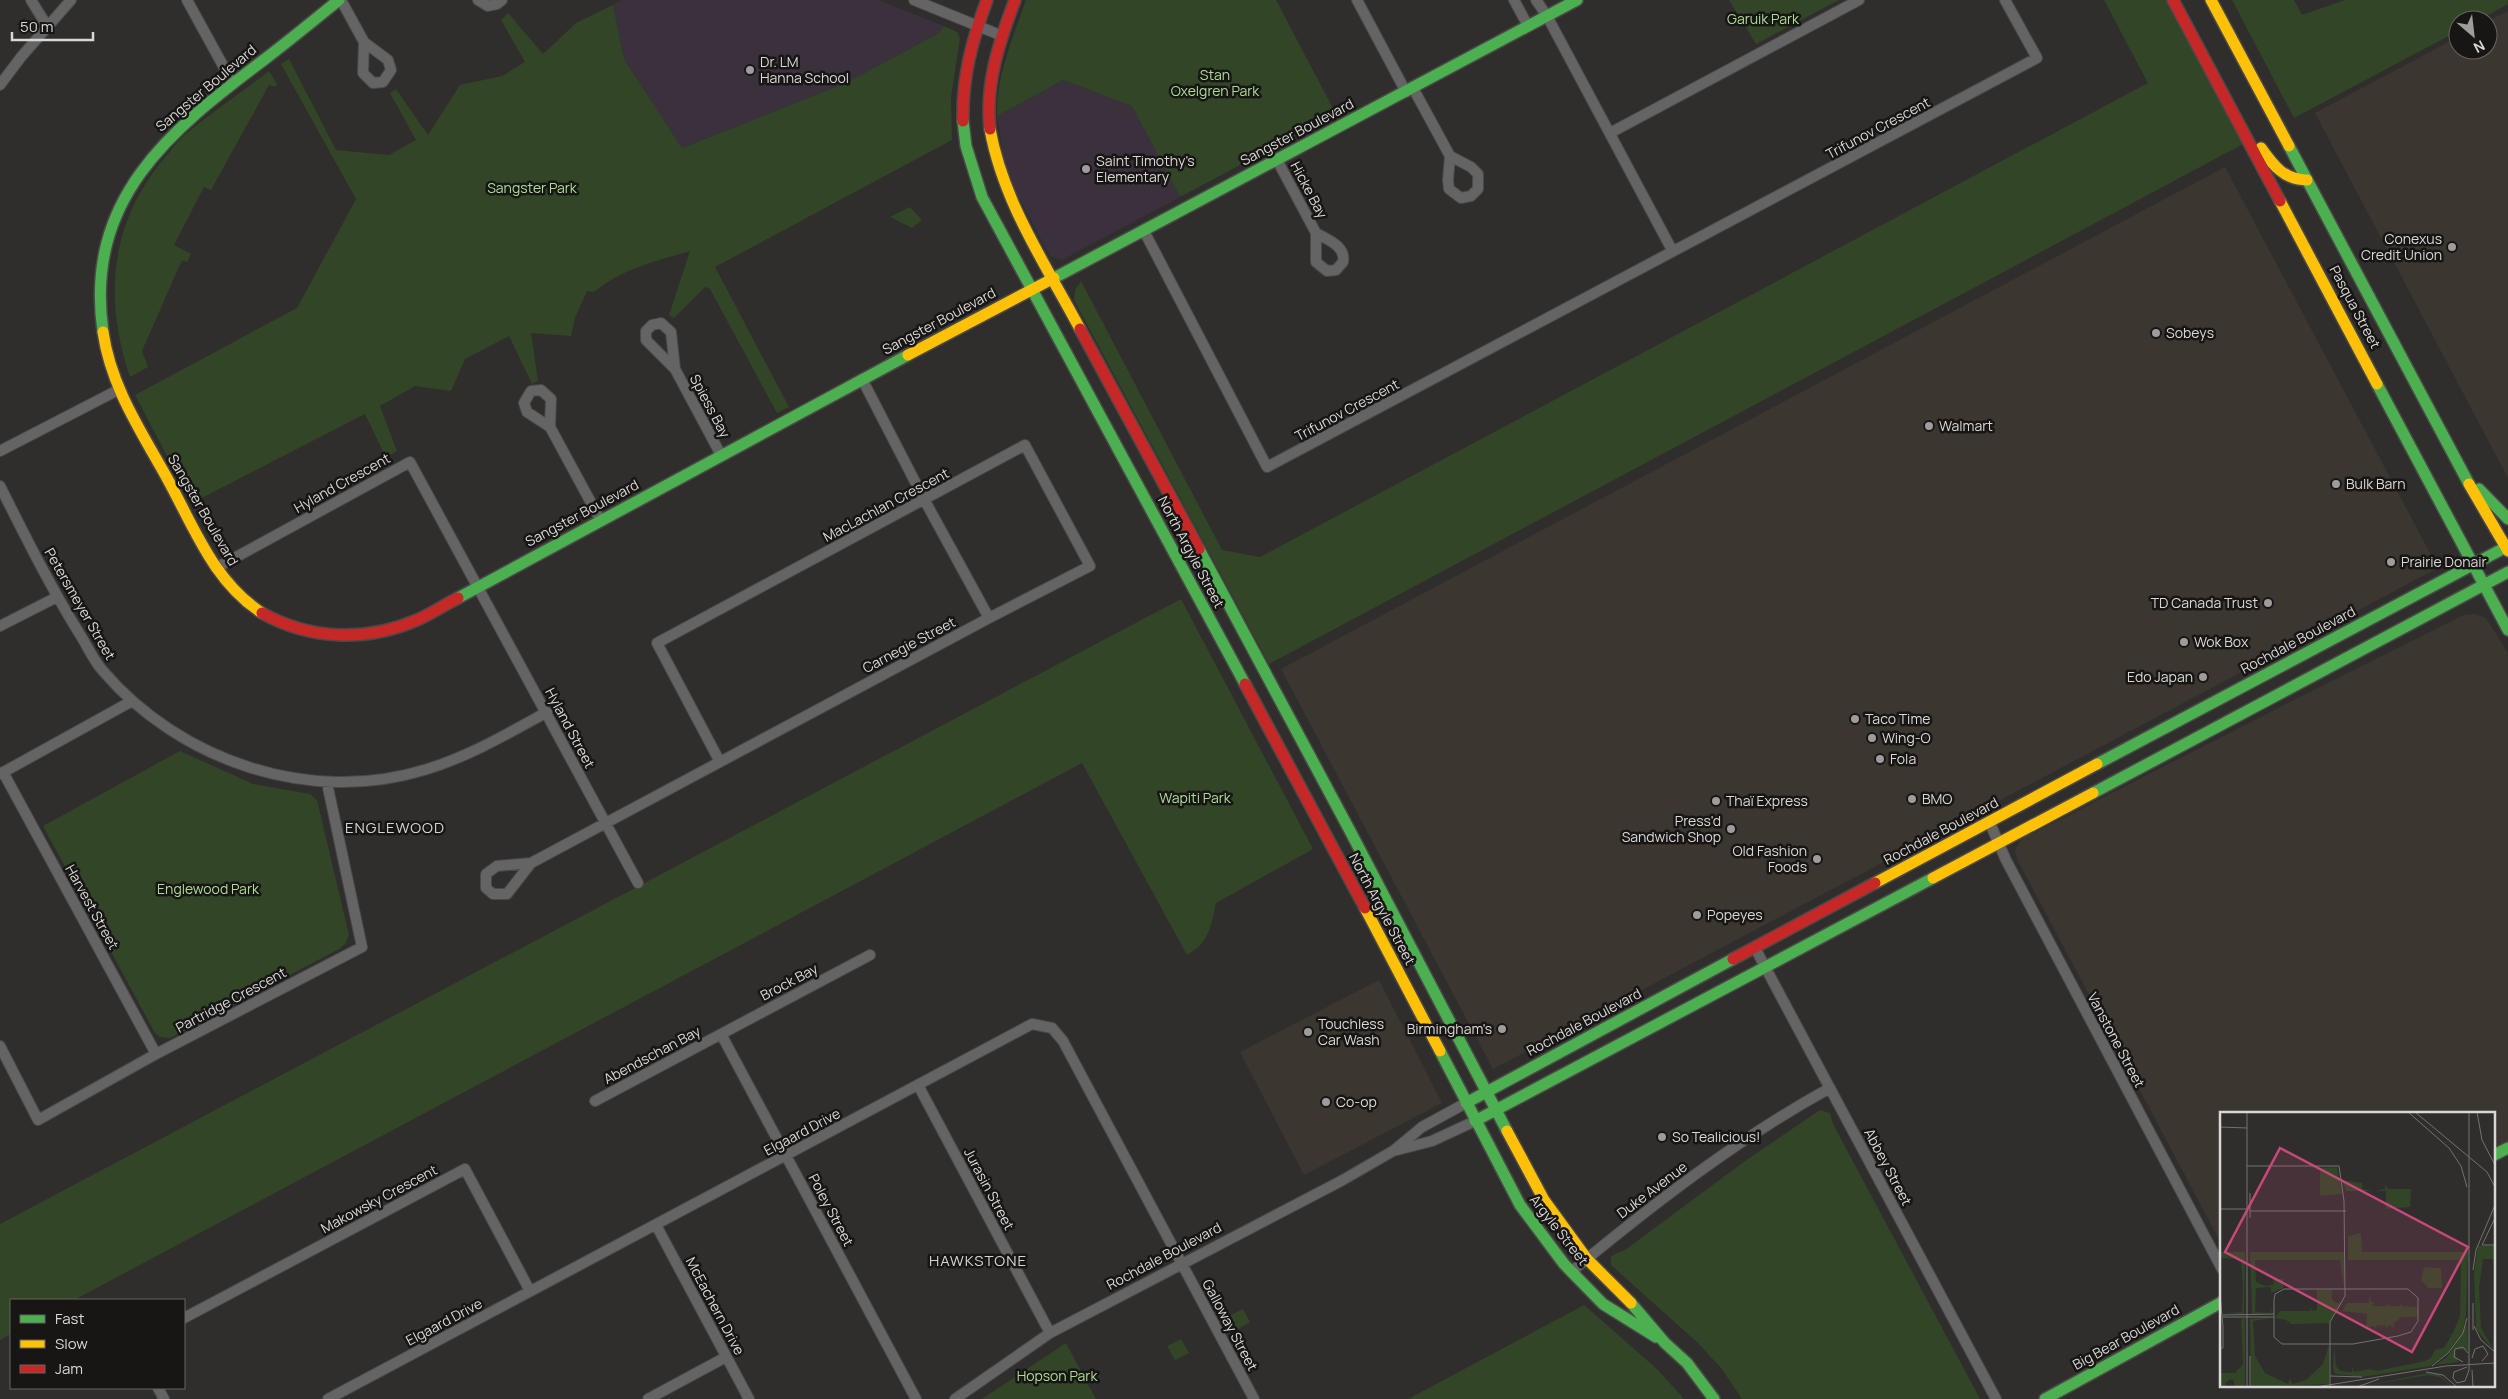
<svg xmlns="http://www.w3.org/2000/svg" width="2508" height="1399" font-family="Manrope,sans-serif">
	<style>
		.built { fill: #3c3630 }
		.education { fill: #3b313d }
		.green { fill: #324527 }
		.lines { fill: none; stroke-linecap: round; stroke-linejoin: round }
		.street-casing { stroke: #4a4948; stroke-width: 12 }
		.fast-casing { stroke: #4a4948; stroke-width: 14 }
		.slow-casing { stroke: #4a4948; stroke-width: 14 }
		.jam-casing { stroke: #4a4948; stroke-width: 14 }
		.street { stroke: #656464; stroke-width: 10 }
		.fast { stroke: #4caf50; stroke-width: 11 }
		.slow { stroke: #ffc107; stroke-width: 11 }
		.jam { stroke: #c62828; stroke-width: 11 }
		.poi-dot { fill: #9e9c9c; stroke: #171615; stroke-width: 2 }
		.labels { text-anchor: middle; stroke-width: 5; stroke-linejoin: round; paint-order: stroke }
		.park-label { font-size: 14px; fill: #addd94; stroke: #171615 }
		.poi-label { font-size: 14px; fill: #dad8d7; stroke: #171615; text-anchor: start }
		.street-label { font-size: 14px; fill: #dad8d7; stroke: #171615 }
		.neighbourhood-label { font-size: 15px; letter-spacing: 1px; fill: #d7d5d1; stroke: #171615 }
		.inset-road { fill: none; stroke: #737271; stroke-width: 1 }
		.view { fill: #c8487a; fill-opacity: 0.15; stroke: #c8487a; stroke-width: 2.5 }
		.inset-edge { fill: none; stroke: #dad8d7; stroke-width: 2.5 }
	</style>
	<rect width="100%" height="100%" fill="#2f2e2d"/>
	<!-- built -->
	<path class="built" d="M2508,11V478L2315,113L2458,37V50H2488V21Z
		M2225,167L2438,568L1493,1069L1281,669Z
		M2475,614L2486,618L2508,653V1141L2494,1148V1113H2222V1245L2018,861L2015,852L2017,846L2022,839L2286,704L2464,615Z
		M1379,980L1442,1103L1304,1175L1240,1052Z"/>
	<!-- education -->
	<path class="education" d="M622,0H878L944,26L939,33L848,82L682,148L624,59L613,5Z
		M1063,80L1132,106L1180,197L1062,260L1050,256L1011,183L1003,156L997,116Z"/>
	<!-- green -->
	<path class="green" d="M1026,0H1276L1336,114L1180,197L1132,106L1063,80L997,116C996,75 1013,38 1026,0Z
		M1729,0H1839L1756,44Z
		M2104,0H2167L2245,143L1269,664L1074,300L1075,290L1081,281L1222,550L1260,557L2148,83Z
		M2232,0H2294L2302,15L2345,0H2508V4L2479,20H2458V31L2294,118Z
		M613,5L624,59L682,148L848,82L939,33L944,26L957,32L960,38L951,97L952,140L715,267L789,407L777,413L710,289L705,287L674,318L669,315L690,251C656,261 622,269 594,292L587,291L575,318L571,336L531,333L538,381L532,384L509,336L465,359L451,391L415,386L380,406L397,451L386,458L365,414L192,503L135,395L297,308L356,199L281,64L289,59L336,150L389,155L416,140L390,93L396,89L428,135L460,85L502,76L525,62L501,20L508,13L543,54L576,23Z
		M269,71L277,84L275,87L269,85L211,190L204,187L174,245L191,254L187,262L182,260L142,351L148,367L130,377C103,298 110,221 166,156C173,148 179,139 187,133C213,111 242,92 269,71Z
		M910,207L922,220L912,228L890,217Z
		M1181,599L1313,849L1216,903C1211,926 1209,943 1187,955L1082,763L74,1300H11V1334L0,1340V1224Z
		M180,751L253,784L310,794L317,800L349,935L345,944L339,949L170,1038L160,1037L155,1033L43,826Z
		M1820,1110L1830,1113L1833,1124L1980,1399H1742L1721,1368L1699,1344L1611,1265V1256L1625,1250L1745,1161Z
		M1584,1305L1658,1370L1684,1399H1408Z
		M1243,1309L1250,1322L1237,1330L1229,1316Z
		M1181,1339L1189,1353L1175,1360L1167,1346Z
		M1066,1343L1096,1399H982Z"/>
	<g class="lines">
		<!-- street casing -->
		<g class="street-casing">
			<path id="street" d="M31,0L47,26
				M187,0L232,82
				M341,0L364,42L388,60L391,70L383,82L373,83L363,73L364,42
				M478,0L488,6L497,4L502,0
				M914,0L1000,35
				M1357,0L1406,92
				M1514,0L1528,26
				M1536,0L1547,16L1672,250
				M0,85L21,57L71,0
				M1413,88L1450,156L1471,167L1478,174V189L1471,196L1461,198L1449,189L1448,180L1450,156
				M1610,133L1859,0
				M1277,160L1316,233V262L1327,271L1336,270L1343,262C1346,246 1328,240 1316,233
				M1144,231L1267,467L2037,58L2005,0
				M675,369L671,332L661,323L652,325L646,331V340L675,369L721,455
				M550,427L551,399L541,390L531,391L524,403L527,412L550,427L601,521
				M0,451L118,390
				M0,486C25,536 50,586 79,633C87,645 93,660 103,671C180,761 310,805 424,770C468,757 507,734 547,712
				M216,568L410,462L638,883
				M0,626L57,597
				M720,762L657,643L1025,445L1090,566L989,618
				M3,772L156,1054
				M0,774L132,701
				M1989,821L2006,860L2222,1269
				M531,863L507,894H493L486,888V874L497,866L531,863L989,618L925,501L862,379
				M1755,948L1996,1399
				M721,1034L916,1399
				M0,1046L38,1120L156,1054L362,947L327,783
				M918,1085L1050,1333
				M595,1101L870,955
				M1397,1150L1432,1141L1475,1121
				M656,1225L749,1399
				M1571,1272C1653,1204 1737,1139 1830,1088
				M184,1318L465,1169L530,1291
				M158,1388L164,1399
				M328,1399L1032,1024L1052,1028L1063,1041L1254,1399
				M648,1399L726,1357
				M955,1399L1050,1333L1341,1181L1393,1151L1422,1127L1466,1103"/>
		</g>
		<!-- fast casing -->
		<g class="fast-casing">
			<path id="fast" d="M963,121L966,146L982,197L1245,684
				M2289,146L2469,484
				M1054,278L1577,0
				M103,332C84,199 169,131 265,59C290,40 314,20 339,0
				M2377,384L2508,630
				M2479,489L2508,519
				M1199,549L1349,829L1507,1131
				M458,598L908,355
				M2097,764L2508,546
				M2093,793L2508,572
				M1440,1051L1520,1205L1564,1264L1603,1304L1656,1337
				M1466,1103L1733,959
				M1475,1121L1933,878
				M2494,1155L2508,1148
				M1631,1303L1665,1343L1687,1363L1714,1399
				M2045,1399L2222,1302"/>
		</g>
		<!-- slow casing -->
		<g class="slow-casing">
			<path id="slow" d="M2211,0L2289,146
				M990,129C1003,202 1046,265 1080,329
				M2261,148C2273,165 2284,180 2307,180
				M2280,201L2377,384
				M103,332C111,387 141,431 167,478C194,527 213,581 262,613
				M908,355L1054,278
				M2469,484L2508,551
				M1933,878L2093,793
				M1875,883L2097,764
				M1365,908L1440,1051
				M1507,1131L1544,1200L1587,1259L1631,1303"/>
		</g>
		<!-- jam casing -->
		<g class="jam-casing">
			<path id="jam" d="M2173,0L2280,201
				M963,121C962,78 972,40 987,0
				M990,129C985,84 999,42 1015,0
				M1080,329L1199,549
				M262,613C310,640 366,642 417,620C431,614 444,605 458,598
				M1245,684L1365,908
				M1733,959L1875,883"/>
		</g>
		<!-- street -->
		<use href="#street" class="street"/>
		<!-- fast -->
		<use href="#fast" class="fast"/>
		<!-- slow -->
		<use href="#slow" class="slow"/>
		<!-- jam -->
		<use href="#jam" class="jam"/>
	</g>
	<!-- markers -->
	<g class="poi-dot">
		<circle cx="750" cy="70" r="5"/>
		<circle cx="1086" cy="169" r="5"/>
		<circle cx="2452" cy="247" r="5"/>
		<circle cx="2156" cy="333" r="5"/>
		<circle cx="1929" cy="426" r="5"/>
		<circle cx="2336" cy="484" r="5"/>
		<circle cx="2391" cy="562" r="5"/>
		<circle cx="2268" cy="603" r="5"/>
		<circle cx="2184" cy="642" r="5"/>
		<circle cx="2203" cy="677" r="5"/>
		<circle cx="1855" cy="719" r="5"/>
		<circle cx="1872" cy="738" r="5"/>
		<circle cx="1880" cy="759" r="5"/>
		<circle cx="1912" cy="799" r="5"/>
		<circle cx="1716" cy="801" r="5"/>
		<circle cx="1731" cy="829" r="5"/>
		<circle cx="1817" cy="859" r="5"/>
		<circle cx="1697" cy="915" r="5"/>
		<circle cx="1502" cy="1029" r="5"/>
		<circle cx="1308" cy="1032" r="5"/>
		<circle cx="1326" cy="1102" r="5"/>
		<circle cx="1662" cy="1137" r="5"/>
	</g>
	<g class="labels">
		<!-- park labels -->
		<g class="park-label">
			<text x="1763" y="24">Garuik Park</text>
			<text x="1215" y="80">Stan<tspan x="1215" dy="16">Oxelgren Park</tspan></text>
			<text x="532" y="193">Sangster Park</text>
			<text x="1195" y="803">Wapiti Park</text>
			<text x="208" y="894">Englewood Park</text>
			<text x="1057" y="1381">Hopson Park</text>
		</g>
		<!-- poi labels -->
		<g class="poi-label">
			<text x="760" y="67">Dr. LM<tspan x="760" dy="16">Hanna School</tspan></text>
			<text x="1096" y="166">Saint Timothy's<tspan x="1096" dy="16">Elementary</tspan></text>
			<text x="2442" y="244" text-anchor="end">Conexus<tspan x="2442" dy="16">Credit Union</tspan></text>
			<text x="2166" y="338">Sobeys</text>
			<text x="1939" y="431">Walmart</text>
			<text x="2346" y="489">Bulk Barn</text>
			<text x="2401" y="567">Prairie Donair</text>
			<text x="2258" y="608" text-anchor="end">TD Canada Trust</text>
			<text x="2194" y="647">Wok Box</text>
			<text x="2193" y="682" text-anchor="end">Edo Japan</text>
			<text x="1865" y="724">Taco Time</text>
			<text x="1882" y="743">Wing-O</text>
			<text x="1890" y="764">Fola</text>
			<text x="1922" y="804">BMO</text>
			<text x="1726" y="806">Thaï Express</text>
			<text x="1721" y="826" text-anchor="end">Press'd<tspan x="1721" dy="16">Sandwich Shop</tspan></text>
			<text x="1807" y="856" text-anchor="end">Old Fashion<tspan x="1807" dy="16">Foods</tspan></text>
			<text x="1707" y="920">Popeyes</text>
			<text x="1318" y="1029">Touchless<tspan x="1318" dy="16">Car Wash</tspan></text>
			<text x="1492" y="1034" text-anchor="end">Birmingham's</text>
			<text x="1336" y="1107">Co-op</text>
			<text x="1672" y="1142">So Tealicious!</text>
		</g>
		<!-- street labels -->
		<g class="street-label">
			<text transform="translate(206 88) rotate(-40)" y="5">Sangster Boulevard</text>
			<text transform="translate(1878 128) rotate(-28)" y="5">Trifunov Crescent</text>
			<text transform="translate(1297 132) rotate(-28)" y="5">Sangster Boulevard</text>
			<text transform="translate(1309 190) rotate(62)" y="5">Hicke Bay</text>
			<text transform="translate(2355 307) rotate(62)" y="5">Pasqua Street</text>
			<text transform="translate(939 321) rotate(-28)" y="5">Sangster Boulevard</text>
			<text transform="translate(710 406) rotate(62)" y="5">Spiess Bay</text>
			<text transform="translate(1347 410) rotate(-28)" y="5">Trifunov Crescent</text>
			<text transform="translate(342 483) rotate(-29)" y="5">Hyland Crescent</text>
			<text transform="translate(886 505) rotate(-28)" y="5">MacLachlan Crescent</text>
			<text transform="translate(203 510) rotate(60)" y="5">Sangster Boulevard</text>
			<text transform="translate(582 513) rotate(-28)" y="5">Sangster Boulevard</text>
			<text transform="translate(1191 552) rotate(62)" y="5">North Argyle Street</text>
			<text transform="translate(80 604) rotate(60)" y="5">Petersmeyer Street</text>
			<text transform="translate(2298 640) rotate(-28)" y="5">Rochdale Boulevard</text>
			<text transform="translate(909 645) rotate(-28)" y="5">Carnegie Street</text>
			<text transform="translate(570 728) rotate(62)" y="5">Hyland Street</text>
			<text transform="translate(1941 831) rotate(-28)" y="5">Rochdale Boulevard</text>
			<text transform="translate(92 907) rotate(61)" y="5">Harvest Street</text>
			<text transform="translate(1382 909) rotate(62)" y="5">North Argyle Street</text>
			<text transform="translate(789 982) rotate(-28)" y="5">Brock Bay</text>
			<text transform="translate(231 1000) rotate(-28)" y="5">Partridge Crescent</text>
			<text transform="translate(1584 1022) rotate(-28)" y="5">Rochdale Boulevard</text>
			<text transform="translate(2116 1040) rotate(62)" y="5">Vanstone Street</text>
			<text transform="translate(652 1055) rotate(-28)" y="5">Abendschan Bay</text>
			<text transform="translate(802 1132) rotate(-28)" y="5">Elgaard Drive</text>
			<text transform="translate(1888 1167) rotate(62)" y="5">Abbey Street</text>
			<text transform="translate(989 1189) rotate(62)" y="5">Jurasin Street</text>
			<text transform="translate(1652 1190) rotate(-37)" y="5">Duke Avenue</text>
			<text transform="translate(379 1199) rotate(-28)" y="5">Makowsky Crescent</text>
			<text transform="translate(831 1210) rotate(62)" y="5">Poley Street</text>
			<text transform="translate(1559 1230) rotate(52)" y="5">Argyle Street</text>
			<text transform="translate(1164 1256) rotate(-28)" y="5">Rochdale Boulevard</text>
			<text transform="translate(715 1306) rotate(62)" y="5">McEachern Drive</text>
			<text transform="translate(444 1322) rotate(-28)" y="5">Elgaard Drive</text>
			<text transform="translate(1230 1325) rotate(62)" y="5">Galloway Street</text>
			<text transform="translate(2126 1337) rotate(-29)" y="5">Big Bear Boulevard</text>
		</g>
		<!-- neighbourhood labels -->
		<g class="neighbourhood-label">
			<text x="395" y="833">ENGLEWOOD</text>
			<text x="978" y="1266">HAWKSTONE</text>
		</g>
	</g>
	<!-- overview -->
	<g transform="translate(2220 1112)">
		<rect width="275" height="275" fill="#2f2e2d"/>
		<path d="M117,55L122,82L100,84V56ZM122,68L142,71V77L153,79H126ZM165,72L168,77H191L190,95L166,97V79H155L165,77ZM141,121L142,140H248L246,202L243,219L227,241L210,254L142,265L116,262L113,258L114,233L116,254L120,259L132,260V254L134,260L150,257L156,259L201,250L200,245L202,250L211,246L215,238L224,236L231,224L227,221L232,223L240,204L241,148H128V124ZM258,134H275V147H263L259,176L261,216L275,240L256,217L254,161ZM0,140H25L24,202L4,201L22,200L23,175L21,147L0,146ZM30,140H124V175L120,148H35L36,170L45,174L53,173L54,167H63V176L51,181V175L36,176L35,200L51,201V195L52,201L32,202ZM204,155L221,156L222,176H208L201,168ZM97,178H112V187L116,191H122L109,211L71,212L68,209L66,213L67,208L55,206L60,199H90V195L92,199L97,198ZM150,178L151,190H155L151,194H166L168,190V194H180L181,190L182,194L198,195V205H182L174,211L173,224V215L169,213L166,217L165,213L156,214L155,219L154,214L146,215L147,202L122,199L127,191H149ZM25,206V275H14V269L10,267L5,271L6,275H0V261H15L23,252L21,207ZM52,206L33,209L35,244L45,261L68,272L70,266L72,272L86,268L103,252L109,233V272L31,275L30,207ZM247,212L248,238L234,237L238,250L216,253L227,245ZM208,261L219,262L233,275L220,265L208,263L139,275Z" fill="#324527"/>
		<path class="inset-road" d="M188,0L229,36L241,54L247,75M195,0L267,60L275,75M257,0L262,28L275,53M0,15L27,16M27,54H119M30,81V106M0,97H28M30,99H126M275,106L262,133H275M253,158L256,138L275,93M64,177H188L198,186V209L191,220L178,224L133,232H62L54,225V188L55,182ZM0,182L3,214V236H0M3,203L54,202M3,205H54M254,214L261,228L275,240M253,218V191M252,246L255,237L263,234L268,242L262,249M243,250L234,245L235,237L243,235L248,241M212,254L228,241L243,221L247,206M247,255L234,260L233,266L237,271L245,269L249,258V0M252,258L253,275M206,260L223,263L237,275M110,264L142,265M27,274V0M110,274V210L125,184L124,89L119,54M30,275V244M96,275L226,254L275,251M137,275L159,267"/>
		<path class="view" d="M60,36L248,135L192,240L5,140Z"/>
		<rect width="275" height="275" class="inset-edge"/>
	</g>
	<!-- legend -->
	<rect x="10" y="1299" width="175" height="90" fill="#171615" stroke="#656463"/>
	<rect x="20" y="1315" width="25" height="8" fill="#4caf50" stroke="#656463"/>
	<text x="55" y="1324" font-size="15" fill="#dad8d7">Fast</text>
	<rect x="20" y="1340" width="25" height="8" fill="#ffc107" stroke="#656463"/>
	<text x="55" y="1349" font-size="15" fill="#dad8d7">Slow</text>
	<rect x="20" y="1365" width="25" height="8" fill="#c62828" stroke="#656463"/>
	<text x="55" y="1374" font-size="15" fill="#dad8d7">Jam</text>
	<!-- north arrow -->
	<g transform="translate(2473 35) rotate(152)"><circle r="24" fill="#171615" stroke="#656463"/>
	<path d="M0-4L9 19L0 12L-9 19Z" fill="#9e9c9c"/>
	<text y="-8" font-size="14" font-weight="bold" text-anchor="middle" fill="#dad8d7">N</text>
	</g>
	<!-- scale -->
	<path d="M12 32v8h81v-8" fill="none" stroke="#dad8d7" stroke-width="2.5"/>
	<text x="20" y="32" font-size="15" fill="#dad8d7" stroke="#171615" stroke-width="4" paint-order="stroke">50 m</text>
</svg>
